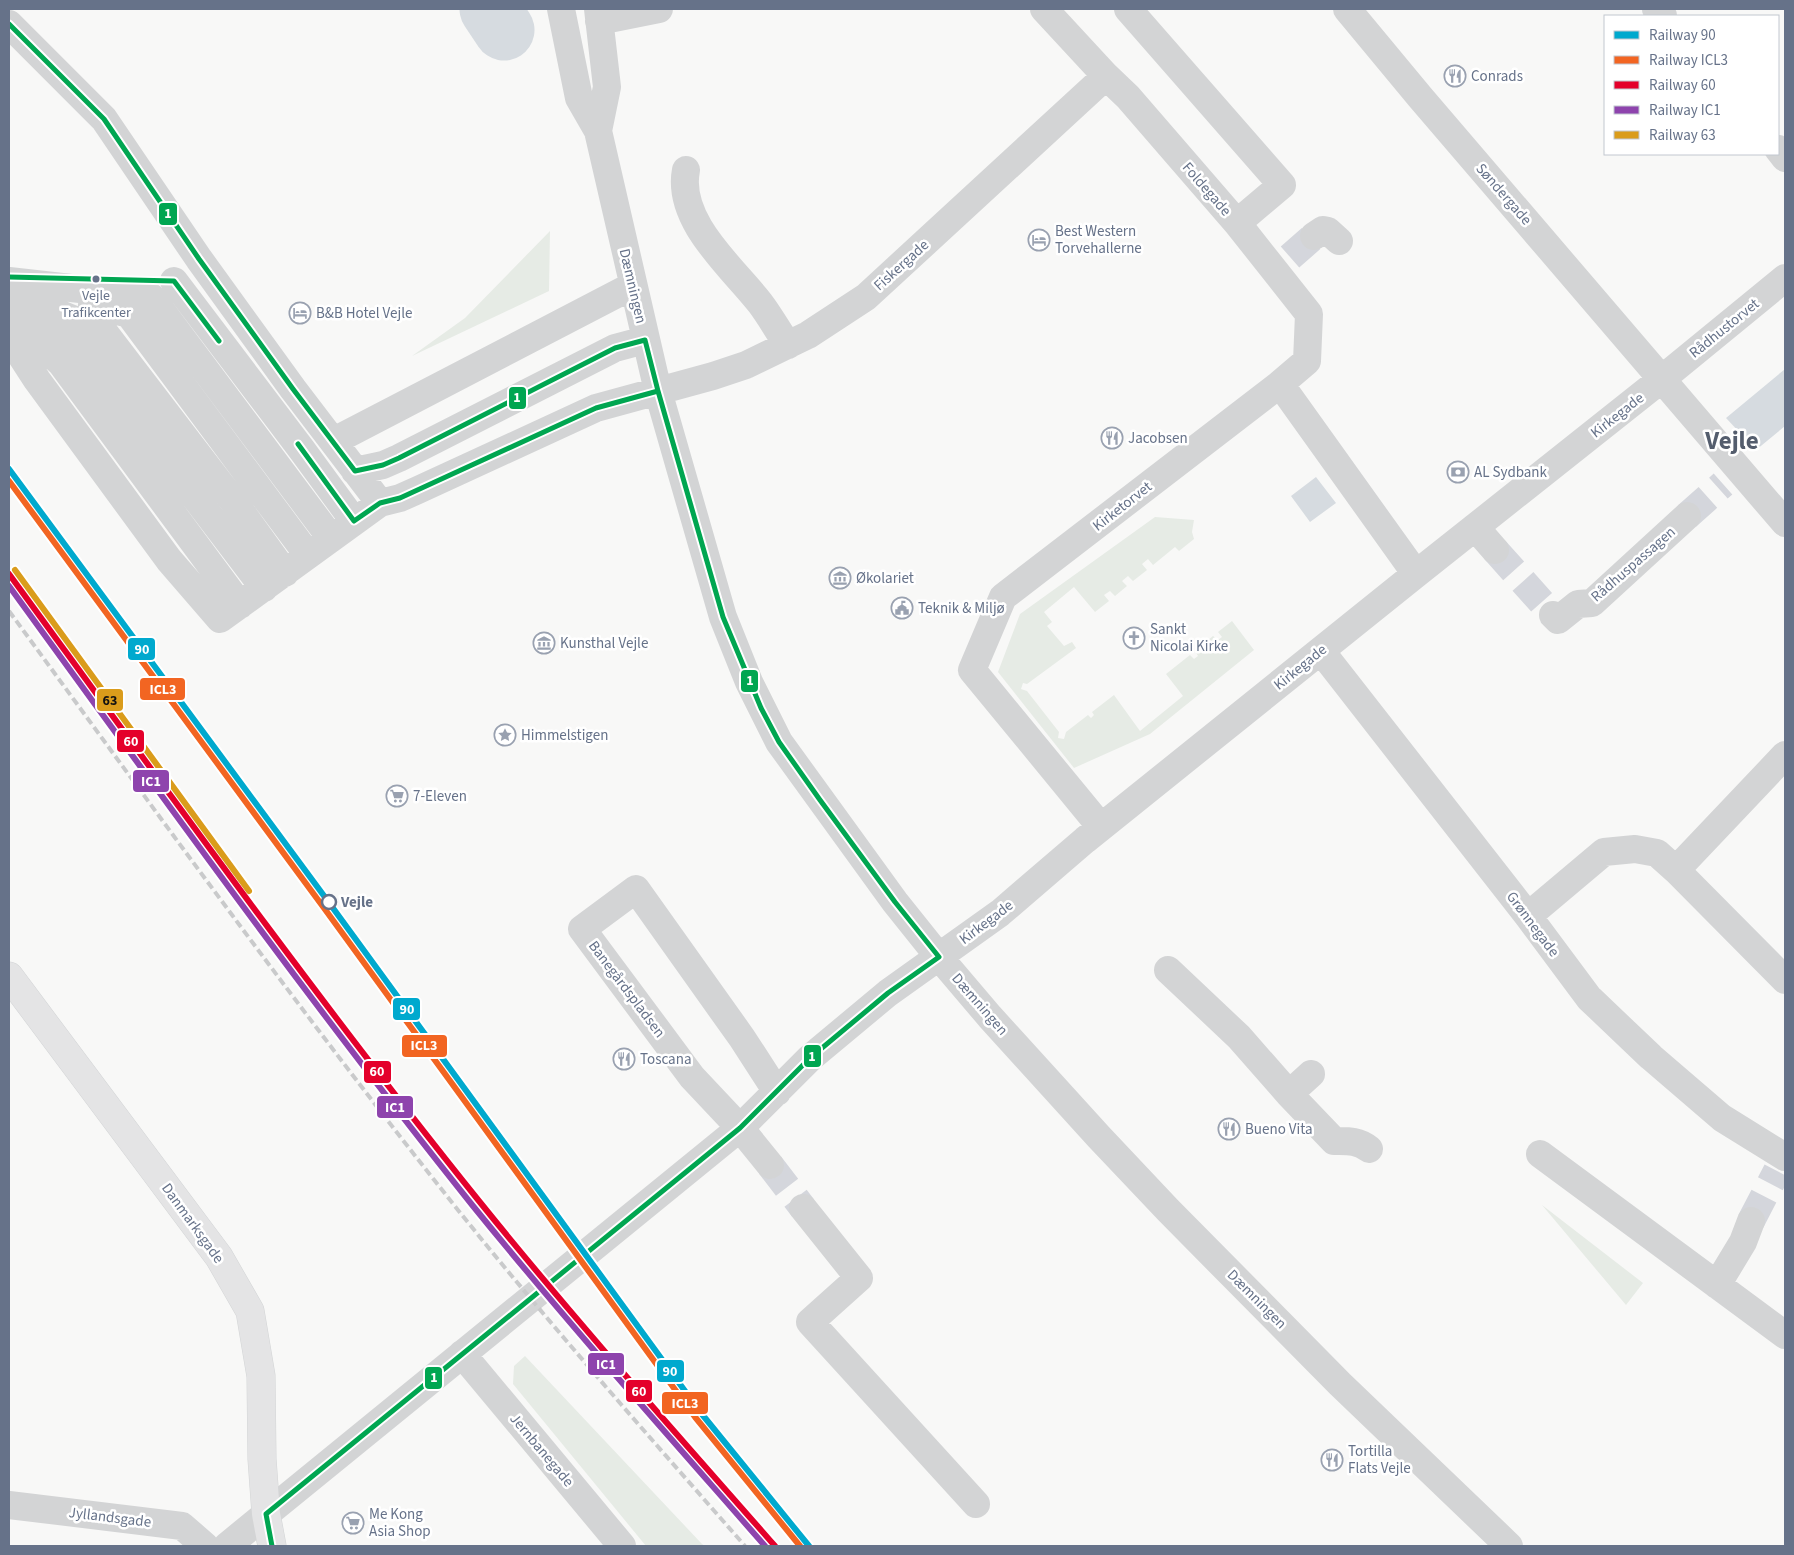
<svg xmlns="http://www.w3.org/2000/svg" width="1794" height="1555" font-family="'Source Sans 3',sans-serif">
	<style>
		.green { fill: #e6ebe5 }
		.water { fill: #d6dbe0 }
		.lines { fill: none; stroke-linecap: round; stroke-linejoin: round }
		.river { stroke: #d6dbe0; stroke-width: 61 }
		.minor-tunnel { stroke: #d4d6dc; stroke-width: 28; stroke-dasharray: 28 14; stroke-linecap: butt }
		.major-casing { stroke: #d3d5d6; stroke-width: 29 }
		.minor { stroke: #d3d4d5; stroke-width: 28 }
		.major { stroke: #e4e4e5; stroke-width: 28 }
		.rail { stroke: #c9cacb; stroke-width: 4; stroke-dasharray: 8 4; stroke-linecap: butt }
		.bus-1-casing { stroke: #fff; stroke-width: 9 }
		.bus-1 { stroke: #00a651; stroke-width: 5 }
		.rail-1-casing { stroke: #fff; stroke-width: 10 }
		.rail-2-casing { stroke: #fff; stroke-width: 10 }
		.rail-3-casing { stroke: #fff; stroke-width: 10 }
		.rail-4-casing { stroke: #fff; stroke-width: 10 }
		.rail-5-casing { stroke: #fff; stroke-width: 10 }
		.rail-1 { stroke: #00a9ce; stroke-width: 6 }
		.rail-2 { stroke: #f26522; stroke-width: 6 }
		.rail-3 { stroke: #e4002b; stroke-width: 6 }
		.rail-4 { stroke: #8e44ad; stroke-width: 6 }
		.rail-5 { stroke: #da9c1b; stroke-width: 6 }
		.bus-dot { fill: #667289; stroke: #fff; stroke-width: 2 }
		.stop-dot { fill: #fff; stroke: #667289; stroke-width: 2.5 }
		.labels { text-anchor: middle; stroke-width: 5; stroke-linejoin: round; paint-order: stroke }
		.bus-label { font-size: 14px; fill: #667289; stroke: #fff }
		.poi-label { font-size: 15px; fill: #667289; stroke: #fff; text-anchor: start }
		.street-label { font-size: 15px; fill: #667289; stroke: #fff }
		.stop-label { font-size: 15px; font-weight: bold; fill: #667289; stroke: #fff; text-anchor: start }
		.town-label { font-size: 25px; font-weight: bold; fill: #545d6d; stroke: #fff }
		.line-badge { stroke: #fff; stroke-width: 2 }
		.badge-label { font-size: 14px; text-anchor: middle; font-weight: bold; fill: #fff }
		.pale-badge-label { font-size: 14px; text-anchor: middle; font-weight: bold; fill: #111 }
	</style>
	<rect width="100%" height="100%" fill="#f8f8f7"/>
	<!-- green -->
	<path class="green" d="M550,231L549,291L412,356L465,318Z
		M1155,517L1194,520L1192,532L1194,539L1179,551L1175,547L1153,565L1148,559L1142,564L1147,570L1133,581L1128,576L1122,581L1127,586L1115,596L1110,591L1104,595L1109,601L1095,612L1074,587L1044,612L1052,622L1047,626L1064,646L1072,642L1076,648L1027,684L1023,683L1021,689L1027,691L1059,732L1058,738L1064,739L1066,732L1088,715L1091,718L1094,715L1092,712L1114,695L1140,731L1183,696L1166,674L1190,655L1194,659L1198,656L1195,651L1213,636L1218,640L1222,637L1218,632L1232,621L1254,650L1150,734L1074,768L998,672L1020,614Z
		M1542,1205L1643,1283L1626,1305Z
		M525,1356L702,1544L705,1546H646L513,1384L514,1366Z"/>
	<!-- water -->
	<path class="water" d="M1785,369V426L1756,450L1726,418Z
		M1316,477L1336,503L1310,522L1291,496Z"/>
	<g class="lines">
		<!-- river -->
		<path class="river" d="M490,9L504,30"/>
		<!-- minor-tunnel -->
		<path class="minor-tunnel" d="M1290,257L1314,236
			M1687,516L1723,484
			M1495,550L1553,615
			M770,1165L803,1208
			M1751,1221L1777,1171"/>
		<!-- major casing -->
		<g class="major-casing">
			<path id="major" d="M9,976L219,1257L250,1311L261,1376L262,1459L266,1514L272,1546"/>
		</g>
		<!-- minor -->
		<path class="minor" d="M561,9L579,98L598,131L658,391L723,617L749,682L779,742L895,902L939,957L990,1017L1099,1137L1168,1210L1340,1384L1509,1546
			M1044,9L1106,76L1128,97L1237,223L1309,314L1307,361L1280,384
			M1128,9L1282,185L1237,223
			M1347,9L1420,97L1785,523
			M1656,9L1663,16
			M599,21L659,9
			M9,24L104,119L199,259L293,389L380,503
			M598,131L607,87L598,9
			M1778,149L1785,158
			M686,170C676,221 732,267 760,303C770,316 778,331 788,345
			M1314,236L1323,230L1328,231L1339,241
			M9,281L151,297L331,538
			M174,281L302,450L354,521
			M9,293L104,332L234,502L285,573
			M92,305L129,314L308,555
			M9,314L61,363L240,605
			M31,316L82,348L264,588
			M9,337L37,380L169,560L220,619L380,503L400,498L418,490L596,408L713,376L746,365L808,335L866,297L1106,76
			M334,441L632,286
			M355,471L383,465L399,458L615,348L645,340
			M1475,527L1495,550
			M1553,615L1558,620L1578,604L1592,603L1687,516
			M1321,651L1528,916L1589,998L1651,1057L1722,1118L1785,1157
			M1101,827L972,670L1003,597L1280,384L1416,574
			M1676,870L1785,980
			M1528,916L1604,852L1635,849L1657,853L1676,870L1785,755
			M1168,970L1239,1037L1289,1094L1311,1074
			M1289,1094L1334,1141C1347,1141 1358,1140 1369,1149
			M1540,1154L1785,1335
			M770,1165L740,1128L692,1077L582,929L636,889L742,1038L777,1092
			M803,1208L859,1278L810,1322L976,1504
			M1717,1285L1743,1242L1751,1221
			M462,1354L622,1546
			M9,1505L182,1526L205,1546
			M227,1546L740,1128L810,1058L888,993L1000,913L1085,840L1416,574L1663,378L1785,278"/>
		<!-- major -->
		<use href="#major" class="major"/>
		<!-- rail -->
		<path class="rail" d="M9,611C149,802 288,995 435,1181C534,1307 640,1426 745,1546"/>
		<!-- bus-1 casing -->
		<g class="bus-1-casing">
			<path id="bus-1" d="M9,24L104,119L199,259L293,389L355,471L383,465L399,458L615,348L645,340L658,391L723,617L761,708L779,742L820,800L895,902L939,957L888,993L810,1058L740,1128L266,1514L272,1546
				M9,277L174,281L219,341
				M298,444L354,521L380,503L400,498L596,408L658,391"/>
		</g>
		<!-- bus-1 -->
		<use href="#bus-1" class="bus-1"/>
		<!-- rail-1 casing -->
		<g class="rail-1-casing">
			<path id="rail-1" d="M9,469L330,904L701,1413L809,1546"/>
		</g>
		<!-- rail-2 casing -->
		<g class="rail-2-casing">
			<path id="rail-2" d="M9,481L324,908L695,1417L800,1546"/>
		</g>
		<!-- rail-3 casing -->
		<g class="rail-3-casing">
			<path id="rail-3" d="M9,574C163,785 316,998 479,1201C574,1319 675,1432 775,1546"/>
		</g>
		<!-- rail-4 casing -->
		<g class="rail-4-casing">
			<path id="rail-4" d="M9,586C161,795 312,1005 473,1206C567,1322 667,1434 765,1546"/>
		</g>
		<!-- rail-5 casing -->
		<g class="rail-5-casing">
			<path id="rail-5" d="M15,570L249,891"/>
		</g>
		<!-- rail-1 -->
		<use href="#rail-1" class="rail-1"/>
		<!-- rail-2 -->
		<use href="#rail-2" class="rail-2"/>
		<!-- rail-3 -->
		<use href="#rail-3" class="rail-3"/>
		<!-- rail-4 -->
		<use href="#rail-4" class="rail-4"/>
		<!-- rail-5 -->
		<use href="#rail-5" class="rail-5"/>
	</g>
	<!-- icons -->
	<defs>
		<g id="restaurant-ring" transform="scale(1.125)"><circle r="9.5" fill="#fff" stroke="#99a1b0" stroke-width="1.5"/><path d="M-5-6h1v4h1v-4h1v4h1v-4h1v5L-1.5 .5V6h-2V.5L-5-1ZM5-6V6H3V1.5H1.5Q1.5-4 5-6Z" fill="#99a1b0"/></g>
		<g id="hotel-ring" transform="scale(1.125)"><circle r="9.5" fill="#fff" stroke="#99a1b0" stroke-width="1.5"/><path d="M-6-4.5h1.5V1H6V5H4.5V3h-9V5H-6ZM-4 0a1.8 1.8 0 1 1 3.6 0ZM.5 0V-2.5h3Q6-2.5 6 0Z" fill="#99a1b0"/></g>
		<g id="bank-ring" transform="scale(1.125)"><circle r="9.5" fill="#fff" stroke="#99a1b0" stroke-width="1.5"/><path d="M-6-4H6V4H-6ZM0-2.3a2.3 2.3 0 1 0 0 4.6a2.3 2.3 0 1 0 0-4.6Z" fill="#99a1b0"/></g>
		<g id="museum-ring" transform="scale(1.125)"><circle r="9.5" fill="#fff" stroke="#99a1b0" stroke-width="1.5"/><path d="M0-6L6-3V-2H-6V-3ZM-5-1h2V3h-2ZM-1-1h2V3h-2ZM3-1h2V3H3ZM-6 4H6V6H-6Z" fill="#99a1b0"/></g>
		<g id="civic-ring" transform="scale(1.125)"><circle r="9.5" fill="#fff" stroke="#99a1b0" stroke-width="1.5"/><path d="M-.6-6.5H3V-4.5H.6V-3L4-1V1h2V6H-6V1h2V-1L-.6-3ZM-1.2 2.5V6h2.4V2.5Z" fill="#99a1b0"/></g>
		<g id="church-ring" transform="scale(1.125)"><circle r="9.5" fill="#fff" stroke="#99a1b0" stroke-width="1.5"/><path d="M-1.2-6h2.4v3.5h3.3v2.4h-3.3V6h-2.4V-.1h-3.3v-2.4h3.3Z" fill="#99a1b0"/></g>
		<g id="sight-ring" transform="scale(1.125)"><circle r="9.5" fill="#fff" stroke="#99a1b0" stroke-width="1.5"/><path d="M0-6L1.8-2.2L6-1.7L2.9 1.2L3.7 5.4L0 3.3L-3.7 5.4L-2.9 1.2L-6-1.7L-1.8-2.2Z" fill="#99a1b0"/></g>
		<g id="supermarket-ring" transform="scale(1.125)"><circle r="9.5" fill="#fff" stroke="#99a1b0" stroke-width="1.5"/><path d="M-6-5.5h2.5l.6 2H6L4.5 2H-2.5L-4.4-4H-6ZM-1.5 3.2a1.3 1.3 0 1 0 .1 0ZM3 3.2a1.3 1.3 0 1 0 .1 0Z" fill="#99a1b0"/></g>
	</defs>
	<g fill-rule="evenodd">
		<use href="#restaurant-ring" x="1455" y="76"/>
		<use href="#hotel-ring" x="1039" y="240"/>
		<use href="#hotel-ring" x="300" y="313"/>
		<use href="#restaurant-ring" x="1112" y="438"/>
		<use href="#bank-ring" x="1458" y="472"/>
		<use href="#museum-ring" x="840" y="578"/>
		<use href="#civic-ring" x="902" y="608"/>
		<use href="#church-ring" x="1134" y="638"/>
		<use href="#museum-ring" x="544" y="643"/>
		<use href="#sight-ring" x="505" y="735"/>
		<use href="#supermarket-ring" x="397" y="796"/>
		<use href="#restaurant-ring" x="624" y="1059"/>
		<use href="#restaurant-ring" x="1229" y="1129"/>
		<use href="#restaurant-ring" x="1332" y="1460"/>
		<use href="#supermarket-ring" x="353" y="1523"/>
	</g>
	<!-- markers -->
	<circle class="bus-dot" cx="96" cy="279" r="4.5"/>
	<circle class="stop-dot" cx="329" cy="902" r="7"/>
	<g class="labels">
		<!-- bus labels -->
		<g class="bus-label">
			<text x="96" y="300">Vejle<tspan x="96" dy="17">Trafikcenter</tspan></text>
		</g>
		<!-- poi labels -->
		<g class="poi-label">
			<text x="1471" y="81">Conrads</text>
			<text x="1055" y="236">Best Western<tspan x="1055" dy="17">Torvehallerne</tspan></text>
			<text x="316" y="318">B&amp;B Hotel Vejle</text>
			<text x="1128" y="443">Jacobsen</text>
			<text x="1474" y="477">AL Sydbank</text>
			<text x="856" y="583">Økolariet</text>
			<text x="918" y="613">Teknik &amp; Miljø</text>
			<text x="1150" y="634">Sankt<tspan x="1150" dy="17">Nicolai Kirke</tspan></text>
			<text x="560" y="648">Kunsthal Vejle</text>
			<text x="521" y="740">Himmelstigen</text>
			<text x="413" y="801">7-Eleven</text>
			<text x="640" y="1064">Toscana</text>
			<text x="1245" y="1134">Bueno Vita</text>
			<text x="1348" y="1456">Tortilla<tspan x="1348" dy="17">Flats Vejle</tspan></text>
			<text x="369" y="1519">Me Kong<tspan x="369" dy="17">Asia Shop</tspan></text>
		</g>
		<!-- street labels -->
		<g class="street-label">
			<text transform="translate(1207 189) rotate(49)" y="5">Foldegade</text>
			<text transform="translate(1504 194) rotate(49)" y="5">Søndergade</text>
			<text transform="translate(901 265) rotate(-42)" y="5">Fiskergade</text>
			<text transform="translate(633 286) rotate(77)" y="5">Dæmningen</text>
			<text transform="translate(1724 328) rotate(-39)" y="5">Rådhustorvet</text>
			<text transform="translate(1617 415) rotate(-38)" y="5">Kirkegade</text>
			<text transform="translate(1122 506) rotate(-38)" y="5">Kirketorvet</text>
			<text transform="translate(1633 564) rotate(-41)" y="5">Rådhuspassagen</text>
			<text transform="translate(1300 667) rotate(-39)" y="5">Kirkegade</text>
			<text transform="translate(986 922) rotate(-37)" y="5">Kirkegade</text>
			<text transform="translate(1533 924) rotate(53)" y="5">Grønnegade</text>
			<text transform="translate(627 989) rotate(53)" y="5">Banegårdspladsen</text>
			<text transform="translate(980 1004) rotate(49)" y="5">Dæmningen</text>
			<text transform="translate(193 1223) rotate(54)" y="5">Danmarksgade</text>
			<text transform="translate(1257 1299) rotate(45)" y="5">Dæmningen</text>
			<text transform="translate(542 1450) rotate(50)" y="5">Jernbanegade</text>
			<text transform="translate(110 1517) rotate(7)" y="5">Jyllandsgade</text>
		</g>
		<!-- stop labels -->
		<g class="stop-label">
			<text x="341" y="907">Vejle</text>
		</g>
		<!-- town labels -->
		<g class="town-label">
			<text x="1732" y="449">Vejle</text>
		</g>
	</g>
	<g class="line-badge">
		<rect x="158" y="202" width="20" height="24" rx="5" fill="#00a651"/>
		<rect x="508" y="386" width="19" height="24" rx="5" fill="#00a651"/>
		<rect x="127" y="637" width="29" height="24" rx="5" fill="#00a9ce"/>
		<rect x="740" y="669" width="19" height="24" rx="5" fill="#00a651"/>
		<rect x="139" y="677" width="47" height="24" rx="5" fill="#f26522"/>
		<rect x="96" y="688" width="28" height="24" rx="5" fill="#da9c1b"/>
		<rect x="116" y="729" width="29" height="24" rx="5" fill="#e4002b"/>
		<rect x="132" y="769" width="38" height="24" rx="5" fill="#8e44ad"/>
		<rect x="392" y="997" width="29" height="24" rx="5" fill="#00a9ce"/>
		<rect x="401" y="1034" width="47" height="24" rx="5" fill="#f26522"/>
		<rect x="803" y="1044" width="19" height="24" rx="5" fill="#00a651"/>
		<rect x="363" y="1060" width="29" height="24" rx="5" fill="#e4002b"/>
		<rect x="376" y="1095" width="38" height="24" rx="5" fill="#8e44ad"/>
		<rect x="587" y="1352" width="38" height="24" rx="5" fill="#8e44ad"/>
		<rect x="656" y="1359" width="29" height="24" rx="5" fill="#00a9ce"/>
		<rect x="424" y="1366" width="19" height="24" rx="5" fill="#00a651"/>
		<rect x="625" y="1379" width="28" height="24" rx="5" fill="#e4002b"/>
		<rect x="661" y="1391" width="48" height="24" rx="5" fill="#f26522"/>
	</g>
	<g class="badge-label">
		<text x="168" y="218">1</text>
		<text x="517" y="402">1</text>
		<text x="142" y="654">90</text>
		<text x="750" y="685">1</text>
		<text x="163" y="694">ICL3</text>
		<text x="131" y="746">60</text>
		<text x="151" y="786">IC1</text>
		<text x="407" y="1014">90</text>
		<text x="424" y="1050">ICL3</text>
		<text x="812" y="1061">1</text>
		<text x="377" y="1076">60</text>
		<text x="395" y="1112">IC1</text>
		<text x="606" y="1369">IC1</text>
		<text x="670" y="1376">90</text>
		<text x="434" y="1382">1</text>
		<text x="639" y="1396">60</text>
		<text x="685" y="1408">ICL3</text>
	</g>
	<g class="pale-badge-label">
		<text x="110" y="705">63</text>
	</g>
	<!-- border -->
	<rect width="1794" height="1555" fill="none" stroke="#667289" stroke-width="20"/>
	<!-- legend -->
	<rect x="1604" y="15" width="175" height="140" fill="#ffffff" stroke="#c2c7d0"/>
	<rect x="1614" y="31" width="25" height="8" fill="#00a9ce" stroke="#c2c7d0"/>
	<text x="1649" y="40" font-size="15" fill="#667289">Railway 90</text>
	<rect x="1614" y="56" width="25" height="8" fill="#f26522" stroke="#c2c7d0"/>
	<text x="1649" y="65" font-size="15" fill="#667289">Railway ICL3</text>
	<rect x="1614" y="81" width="25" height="8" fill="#e4002b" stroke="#c2c7d0"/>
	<text x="1649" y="90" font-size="15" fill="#667289">Railway 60</text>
	<rect x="1614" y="106" width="25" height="8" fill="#8e44ad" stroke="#c2c7d0"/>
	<text x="1649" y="115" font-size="15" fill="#667289">Railway IC1</text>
	<rect x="1614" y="131" width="25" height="8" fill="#da9c1b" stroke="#c2c7d0"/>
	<text x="1649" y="140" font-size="15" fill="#667289">Railway 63</text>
</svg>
